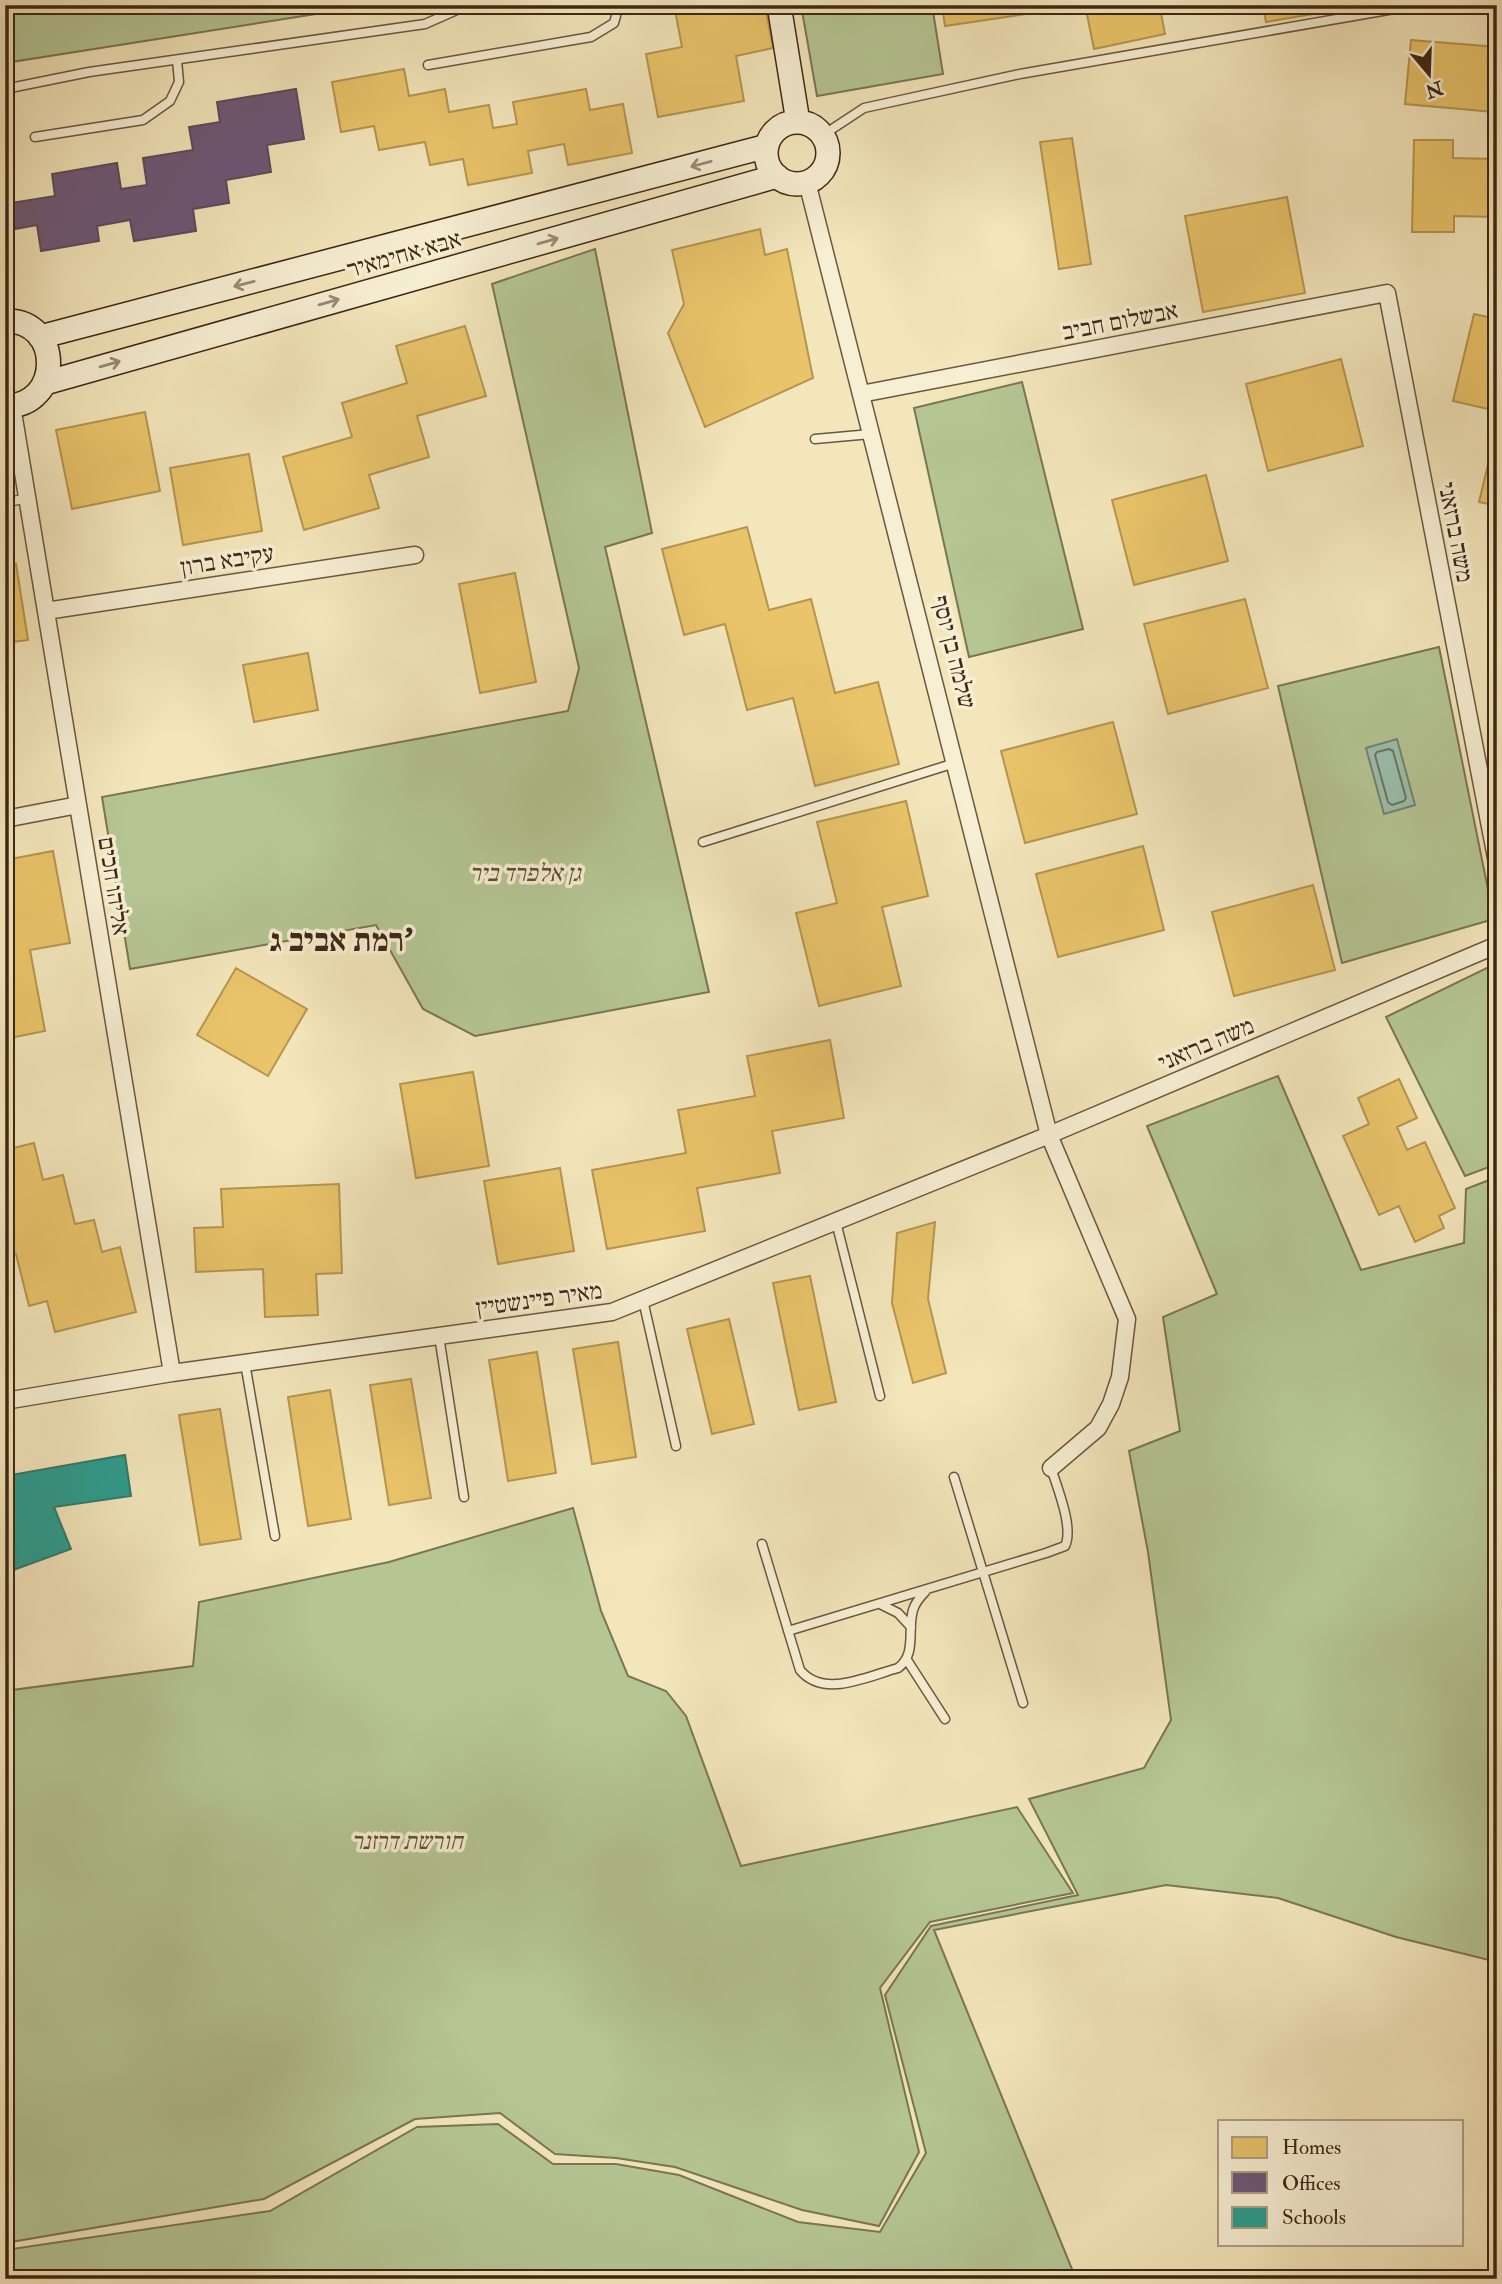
<svg xmlns="http://www.w3.org/2000/svg" width="1502" height="2284" font-family="'IM FELL Double Pica','Frank Ruhl Libre',serif">
	<style>
		.green { fill: #b5c694; stroke: #7a7654; stroke-width: 2 }
		.water { fill: #9bc0ae; stroke: #768371; stroke-width: 2 }
		.homes { fill: #e9c46a; stroke: #b69550; stroke-width: 2 }
		.offices { fill: #6d597a; stroke: #5f4a5c; stroke-width: 2 }
		.schools { fill: #2a9d8f; stroke: #307a6a; stroke-width: 2 }
		.lines { fill: none; stroke-linecap: round; stroke-linejoin: round }
		.shore { stroke: #6c7462; stroke-width: 2 }
		.lane-casing { stroke: #6b573e; stroke-width: 11 }
		.street-casing { stroke: #6b573e; stroke-width: 19 }
		.secondary-casing { stroke: #3e2715; stroke-width: 26 }
		.lane { stroke: #f7efd3; stroke-width: 8 }
		.street { stroke: #f7efd3; stroke-width: 16 }
		.secondary { stroke: #f7efd3; stroke-width: 23 }
		.oneway { stroke: #9a8b74 }
		.labels { text-anchor: middle; stroke-width: 7; stroke-linejoin: round; paint-order: stroke }
		.street-label { font-size: 24px; fill: #3e2715; stroke: #f7efd3 }
		.park-label { font-size: 24px; font-style: italic; fill: #5c4f35; stroke: #f7efd3 }
		.district-label { font-size: 32px; font-weight: bold; fill: #3e2715; stroke: #f7efd3 }
	</style>
	<rect width="100%" height="100%" fill="#f3e6bb"/>
	<filter id="stains"><feTurbulence type="fractalNoise" baseFrequency=".00286" numOctaves="4"/><feColorMatrix values="0 0 0 0 .2 0 0 0 0 .09 0 0 0 0 .02 0 0 0 .5 -.17"/></filter>
	<radialGradient id="worn" r=".72"><stop offset=".6" stop-color="#630" stop-opacity="0"/><stop offset="1" stop-color="#630" stop-opacity=".3"/></radialGradient>
	<!-- green -->
	<path class="green" d="M5,5H373L5,63Z
		M801,5H932L943,74L817,96Z
		M595,249L652,533L605,547L709,992L475,1036L423,1009L376,925L130,969L102,797L568,711L579,668L492,284Z
		M1022,382L1083,629L969,657L914,408Z
		M1439,647L1494,919L1342,963L1278,686Z
		M1497,963V1164L1465,1176L1386,1017Z
		M1278,1076L1361,1270L1464,1243L1466,1189L1497,1177V1962L1396,1937L1278,1898L1166,1885L934,1930L1076,2279H5V2250L270,2211L417,2127L498,2124L553,2164H616L679,2175L798,2222L880,2232L926,2153L885,1995L931,1926L1078,1895L1029,1799L1144,1768L1171,1720L1148,1552L1129,1451L1180,1431L1163,1317L1217,1294L1147,1126Z
		M573,1508L601,1611L628,1676L666,1691L686,1716L741,1866L1017,1807L1073,1893L930,1922L880,1988L919,2152L879,2226L802,2210L675,2167L616,2158L555,2154L500,2113L415,2119L264,2199L5,2243V1691L193,1666L199,1602L389,1562Z"/>
	<!-- water -->
	<path class="water" d="M1397,739L1415,805L1384,814L1366,748Z"/>
	<!-- homes -->
	<path class="homes" d="M674,5H765L773,48L736,56L744,101L658,117L646,54L682,47Z
		M942,5H1053L1054,10L945,26Z
		M1085,5H1184L1185,8L1161,13L1165,34L1094,49Z
		M1263,5H1318L1320,13L1266,22Z
		M1411,40L1497,47L1493,112L1405,104Z
		M404,69L409,96L445,89L449,112L489,105L493,128L517,124L513,102L586,89L590,110L623,104L632,153L568,165L564,144L528,151L532,173L468,185L463,159L430,165L425,142L379,150L374,126L341,132L332,82Z
		M1072,138L1091,264L1059,269L1040,142Z
		M1414,140H1453V158L1497,159V217L1454,216V232H1412Z
		M1287,197L1305,293L1203,312L1185,216Z
		M760,229L765,255L787,249L813,378L705,427L668,333L684,304L672,250Z
		M1474,314L1497,319V411L1453,401Z
		M465,326L486,396L417,416L429,457L369,475L379,508L304,530L283,457L352,437L342,403L407,383L396,346Z
		M1341,359L1363,446L1268,471L1246,384Z
		M145,412L160,491L72,509L56,430Z
		M1497,427V506L1479,502Z
		M249,454L262,531L183,545L170,468Z
		M1206,475L1228,561L1134,585L1112,500Z
		M747,527L769,610L811,599L835,693L878,682L899,764L815,786L793,698L747,710L725,624L684,635L662,549Z
		M16,564L28,640L5,643V566Z
		M515,573L536,682L480,693L459,584Z
		M1245,599L1268,688L1168,714L1144,624Z
		M308,653L318,710L254,722L243,665Z
		M1113,722L1137,814L1025,843L1001,751Z
		M906,801L928,896L882,907L901,986L819,1006L796,913L837,903L817,822Z
		M1143,846L1164,930L1058,957L1036,874Z
		M53,851L70,943L30,950L45,1031L5,1039V860Z
		M1313,885L1335,970L1234,996L1212,912Z
		M236,968L307,1009L268,1076L197,1035Z
		M830,1040L844,1118L772,1131L780,1173L697,1188L705,1231L607,1249L592,1170L686,1153L678,1110L755,1096L747,1056Z
		M473,1072L489,1166L416,1178L400,1084Z
		M1399,1079L1417,1118L1397,1127L1407,1150L1425,1142L1455,1208L1439,1216L1444,1228L1415,1242L1399,1206L1379,1215L1343,1136L1369,1124L1358,1098Z
		M34,1143L43,1180L63,1175L75,1224L94,1220L102,1252L120,1247L136,1312L55,1332L47,1301L29,1306L16,1254L5,1256V1150Z
		M560,1168L574,1251L498,1264L484,1181Z
		M339,1184L342,1273L316,1274L318,1315L265,1317L263,1269L196,1272L194,1228L223,1227L221,1189Z
		M935,1222L928,1299L946,1373L913,1383L892,1303L897,1233Z
		M810,1276L836,1402L799,1410L773,1283Z
		M729,1319L754,1424L712,1434L687,1329Z
		M618,1342L636,1457L592,1464L573,1349Z
		M537,1352L556,1473L508,1481L489,1360Z
		M411,1379L431,1498L389,1505L370,1385Z
		M330,1390L351,1519L308,1526L288,1397Z
		M220,1409L241,1539L200,1545L179,1415Z"/>
	<!-- offices -->
	<path class="offices" d="M296,89L304,139L267,145L271,172L226,180L229,203L193,209L196,231L134,241L130,220L97,226L99,241L41,251L37,225L15,229L11,203L55,196L52,174L117,163L121,189L147,185L143,158L193,150L189,127L220,122L217,102Z"/>
	<!-- schools -->
	<path class="schools" d="M125,1455L131,1496L54,1507L71,1549L5,1573V1476Z"/>
	<g class="lines">
		<!-- shore -->
		<path class="shore" d="M1389,749L1393,751L1406,798L1404,801L1392,805L1388,802L1375,755L1377,752Z"/>
		<!-- lane casing -->
		<g class="lane-casing">
			<path id="lane" d="M428,65L591,37L614,23L619,5
				M5,89L89,72L425,24L468,5
				M823,135L864,108L1020,74L1417,5
				M35,137L143,120L170,101L179,82L177,60
				M815,439L871,434
				M5,503L27,498
				M703,842L955,763
				M836,1222L880,1396
				M643,1300L676,1446
				M439,1336L464,1497
				M245,1363L275,1536
				M954,1477L1023,1703
				M762,1544L800,1670C824,1699 868,1676 898,1668C917,1654 907,1630 913,1610C915,1603 920,1597 925,1592
				M880,1604L898,1613L911,1627
				M788,1631L1046,1553L1065,1546C1074,1528 1057,1487 1051,1468
				M907,1660L945,1719"/>
		</g>
		<!-- street casing -->
		<g class="street-casing">
			<path id="street" d="M807,182L1049,1135L1127,1319L1120,1377L1111,1404L1098,1428L1051,1468
				M861,394L1387,293L1497,863
				M12,406L172,1373
				M46,611L415,555
				M5,819L78,805
				M5,1401L172,1373L612,1312L1049,1135L1497,945"/>
		</g>
		<!-- secondary casing -->
		<g class="secondary-casing">
			<path id="secondary" d="M779,5L798,122
				M766 153a31 31 0 1 1 62 0a31 31 0 1 1-62 0Z
				M5,321C63,319 63,407 5,406
				M40,337L767,146
				M45,383L777,176"/>
		</g>
		<!-- lane -->
		<use href="#lane" class="lane"/>
		<!-- street -->
		<use href="#street" class="street"/>
		<!-- secondary -->
		<use href="#secondary" class="secondary"/>
	</g>
	<!-- one-way arrows -->
	<defs><path id="oneway-shaft" d="M-6 0H5M1.5-3L5.5 0L1.5 3" fill="none" stroke-width="1.6" stroke-linecap="round" stroke-linejoin="round" transform="scale(1.75)"/></defs>
	<g class="oneway">
		<use href="#oneway-shaft" transform="translate(701 164) rotate(165)"/>
		<use href="#oneway-shaft" transform="translate(548 241) rotate(-16)"/>
		<use href="#oneway-shaft" transform="translate(244 284) rotate(166)"/>
		<use href="#oneway-shaft" transform="translate(329 302) rotate(-16)"/>
		<use href="#oneway-shaft" transform="translate(110 364) rotate(-16)"/>
	</g>
	<g class="labels">
		<!-- street labels -->
		<g class="street-label">
			<text transform="translate(404 254) rotate(-16)" y="8">אבא אחימאיר</text>
			<text transform="translate(1120 321) rotate(-11)" y="8">אבשלום חביב</text>
			<text transform="translate(1456 532) rotate(79)" y="8">משה ברזאני</text>
			<text transform="translate(227 560) rotate(-9)" y="8">עקיבא ברון</text>
			<text transform="translate(954 652) rotate(76)" y="8">שלמה בן יוסף</text>
			<text transform="translate(114 886) rotate(81)" y="8">אליהו חכים</text>
			<text transform="translate(1206 1044) rotate(-23)" y="8">משה ברזאני</text>
			<text transform="translate(539 1299) rotate(-8)" y="8">מאיר פיינשטיין</text>
		</g>
		<!-- park labels -->
		<g class="park-label">
			<text x="525" y="881">גן אלפרד ביר</text>
			<text x="407" y="1849">חורשת דרזנר</text>
		</g>
		<!-- district labels -->
		<g class="district-label">
			<text x="341" y="951">רמת אביב ג'</text>
		</g>
	</g>
	<!-- margin -->
	<rect width="1502" height="2284" fill="none" stroke="#f3e6bb" stroke-width="28"/>
	<rect x="7" y="7" width="1488" height="2270" fill="none" stroke="#3e2715" stroke-width="3.5"/>
	<rect x="14" y="14" width="1474" height="2256" fill="none" stroke="#3e2715" stroke-width="2"/>
	<!-- legend -->
	<rect x="1218" y="2120" width="245" height="126" fill="#f7efd3" stroke="#ad9f87" stroke-width="2"/>
	<rect x="1232" y="2137" width="35" height="21" fill="#e9c46a" stroke="#ad9f87" stroke-width="2"/>
	<text x="1282" y="2154" font-size="21" fill="#3e2715">Homes</text>
	<rect x="1232" y="2172" width="35" height="21" fill="#6d597a" stroke="#ad9f87" stroke-width="2"/>
	<text x="1282" y="2190" font-size="21" fill="#3e2715">Offices</text>
	<rect x="1232" y="2207" width="35" height="21" fill="#2a9d8f" stroke="#ad9f87" stroke-width="2"/>
	<text x="1282" y="2224" font-size="21" fill="#3e2715">Schools</text>
	<!-- north arrow -->
	<g transform="translate(1429 74) rotate(161)" stroke="#f7efd3" stroke-width="5" paint-order="stroke">
	<path d="M0-5L12 26L0 18L-12 26Z" fill="#3e2715"/>
	<text y="-10" font-size="19" font-weight="bold" text-anchor="middle" fill="#3e2715">N</text>
	</g>
	<rect width="100%" height="100%" filter="url(#stains)"/>
	<rect width="100%" height="100%" fill="url(#worn)"/>
</svg>
